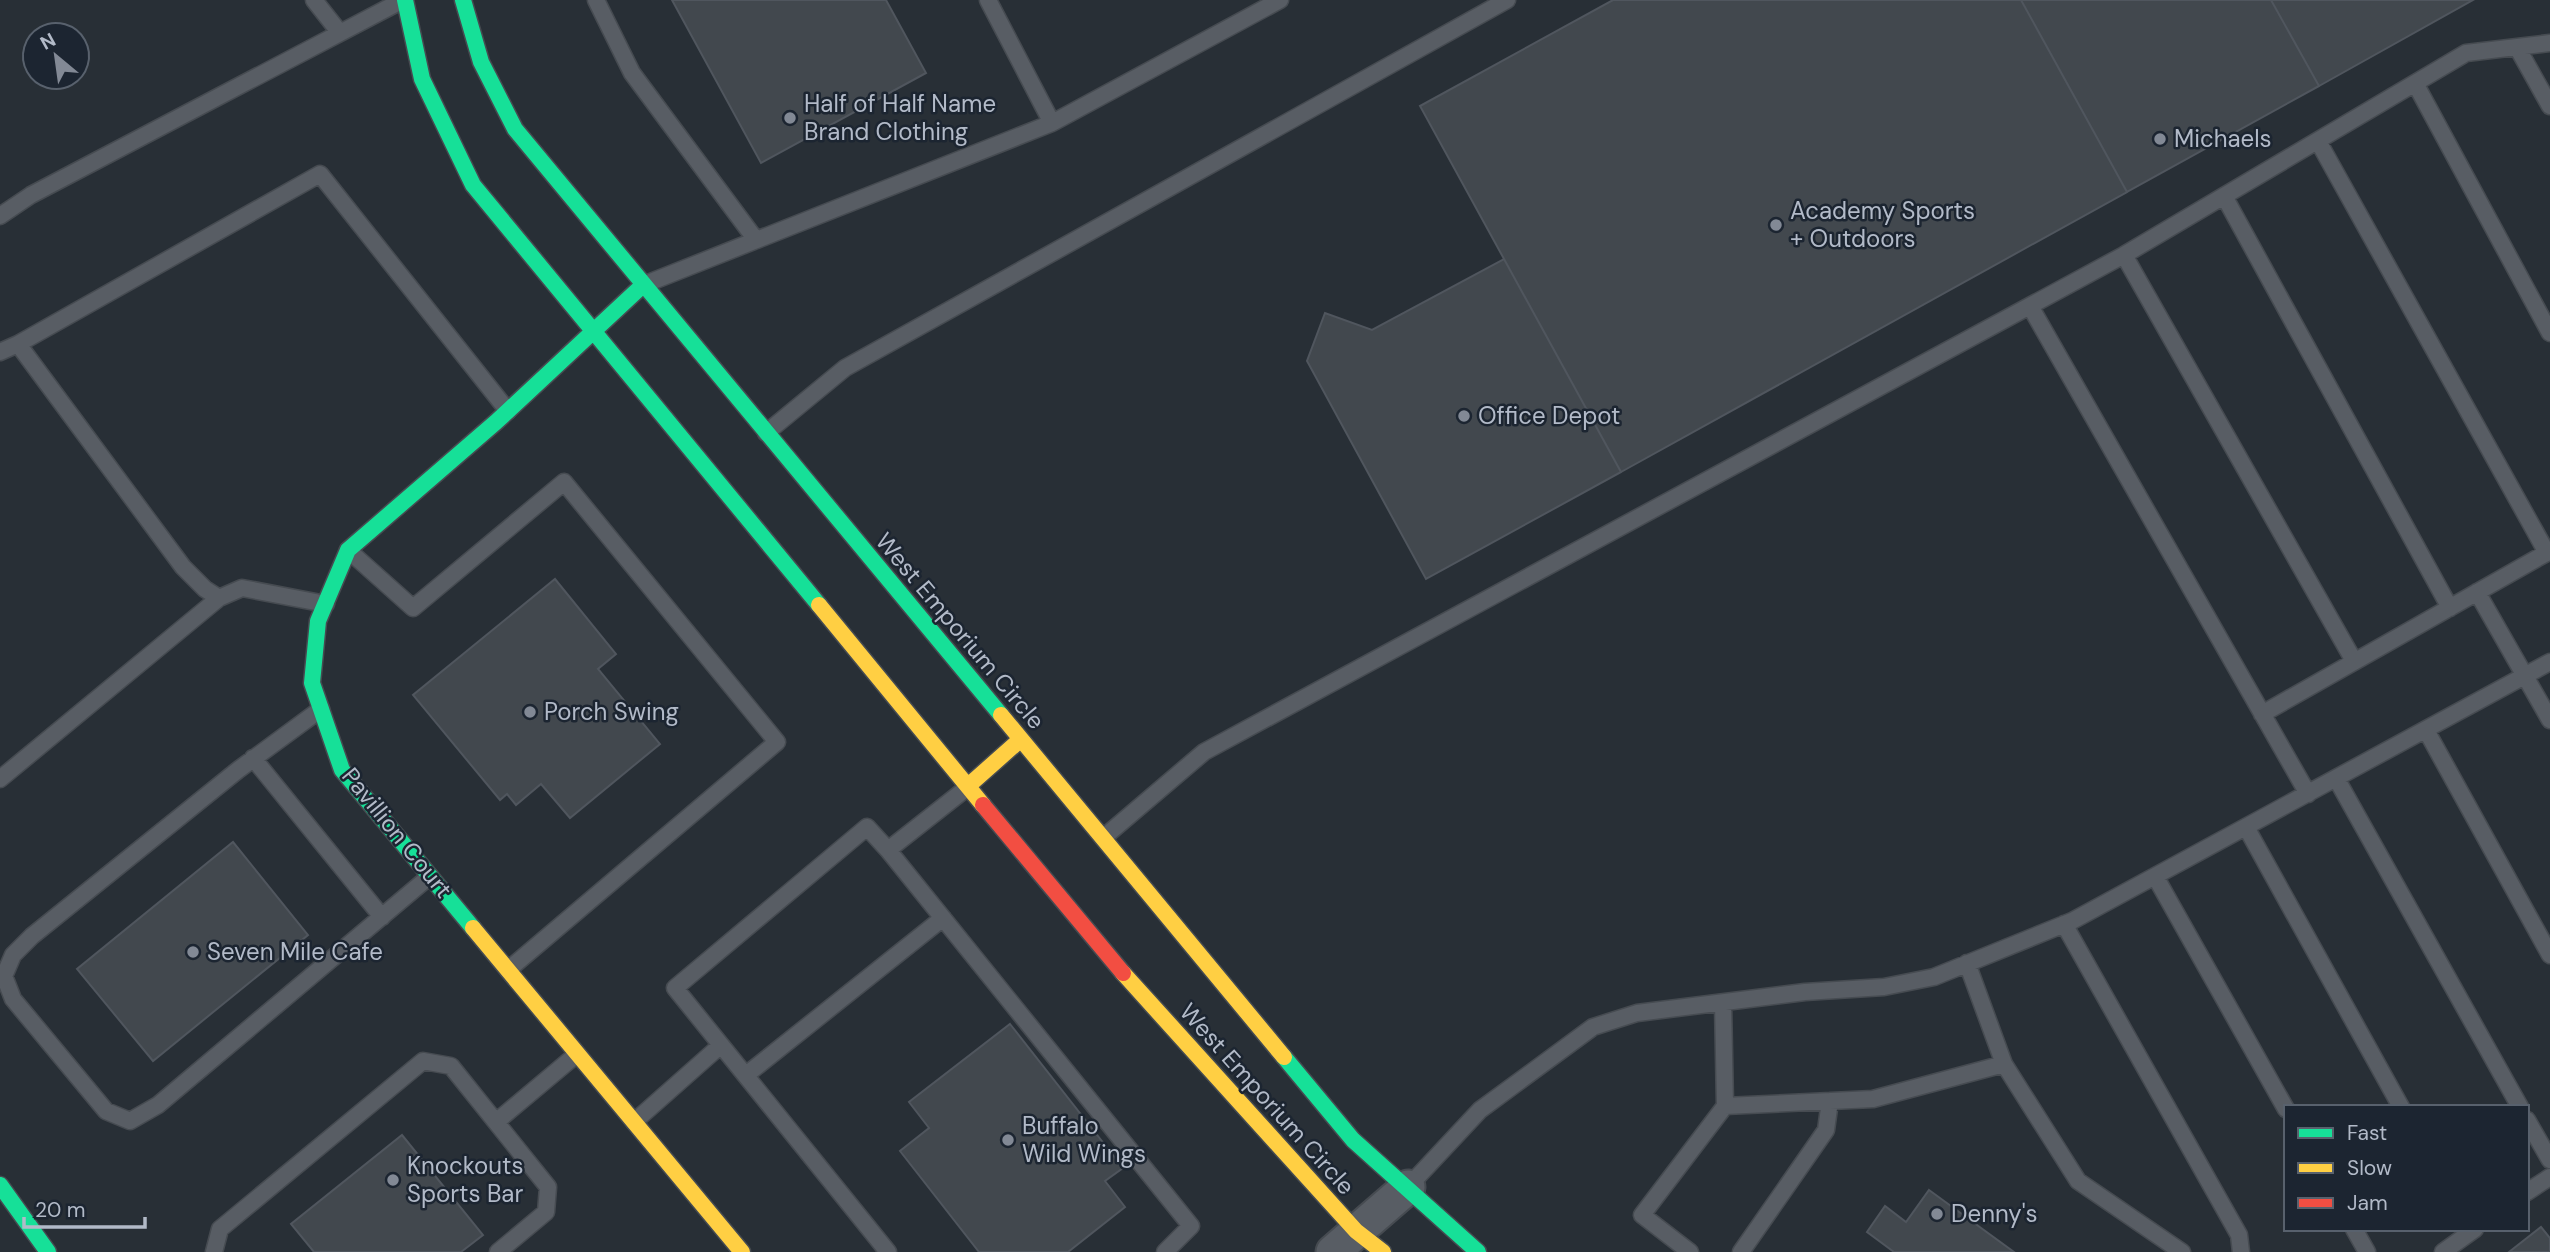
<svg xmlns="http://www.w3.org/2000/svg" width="2550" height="1252" font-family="'DM Sans',sans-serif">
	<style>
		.building { fill: #42484e; stroke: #50565e; stroke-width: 2 }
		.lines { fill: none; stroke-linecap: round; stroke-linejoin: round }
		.lane-casing { stroke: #464b51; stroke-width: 19 }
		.street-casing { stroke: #464b51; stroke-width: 37 }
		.fast-casing { stroke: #464b51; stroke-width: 19 }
		.slow-casing { stroke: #464b51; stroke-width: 19 }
		.jam-casing { stroke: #464b51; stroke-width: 19 }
		.lane { stroke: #585d64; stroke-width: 16 }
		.street { stroke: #585d64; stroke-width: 33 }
		.fast { stroke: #16e098; stroke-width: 16 }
		.slow { stroke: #ffcf43; stroke-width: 16 }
		.jam { stroke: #f24e42; stroke-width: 16 }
		.poi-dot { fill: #828995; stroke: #1c2531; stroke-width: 2.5 }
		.labels { text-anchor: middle; stroke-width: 5; stroke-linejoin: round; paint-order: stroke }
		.poi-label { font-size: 24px; fill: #b2bac8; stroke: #1c2531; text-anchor: start }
		.street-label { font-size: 24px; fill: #b2bac8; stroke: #1c2531 }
	</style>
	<rect width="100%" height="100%" fill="#282f36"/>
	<!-- building -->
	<path class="building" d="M672,0H886L926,73L761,163Z
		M1613,0H2021L2127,192L1621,472L1420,106Z
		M2021,0H2271L2319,86L2127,192Z
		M2271,0H2473L2319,86Z
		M1504,259L1621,472L1426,579L1307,361L1325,313L1372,330Z
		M555,579L616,654L598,669L660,744L570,818L541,784L516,805L507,794L500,800L413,695Z
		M233,842L308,935L153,1061L77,969Z
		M1010,1024L1123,1168L1105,1181L1125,1207L1068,1252H979L900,1151L929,1128L909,1102Z
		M402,1135L483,1235L461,1252H314L291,1224Z
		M1929,1190L2014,1252H1894L1867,1232L1885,1206L1906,1222Z
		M2541,1227L2550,1238V1252H2509Z"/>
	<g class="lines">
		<!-- lane casing -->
		<g class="lane-casing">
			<path id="lane" d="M314,0L340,33
				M596,0L632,73L756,240
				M2517,47L2550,106
				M2415,83L2550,333
				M1052,123L1280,0
				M2318,141L2547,553
				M2224,196L2450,608
				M0,216L31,195L403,0
				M2124,255L2354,661
				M643,285L1052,123L988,0
				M2030,306L2308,794
				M18,344L320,174L508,411
				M0,352L18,344L183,567L205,589L219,598
				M766,433L845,368L1507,0
				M348,550L413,608L564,482L777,742L508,970
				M2477,592L2550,720
				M321,709L238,770L32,936L13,955L4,976L13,999L106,1111L130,1121L158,1105L430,876
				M2262,714L2550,551
				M2426,730L2550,955
				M253,758L382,917
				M2336,778L2520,1107
				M0,779L219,598L242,588L326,604
				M2246,827L2401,1107
				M1103,838L1204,752L2124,255L2466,53L2550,43
				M888,850L1191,1226L1165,1252
				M2155,876L2286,1109
				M2064,924L2239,1235L2241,1252
				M721,1045L675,988L867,827L888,850L968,787
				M2004,1064L2078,1181L2182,1252
				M746,1075L943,918
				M1725,1106L1873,1099L2004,1064L1967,963
				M2527,1120L2550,1160
				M496,1122L577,1054
				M634,1122L721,1045L888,1252
				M1408,1187L1480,1110L1593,1027L1637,1013L1805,992L1884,987L1934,977L2072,921L2550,662
				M2527,1192L2550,1177
				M2354,1229L2367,1252
				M214,1252L220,1229L423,1061L451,1066L548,1187L546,1212L498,1252
				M1690,1252L1642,1215L1725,1106L1723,1003
				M1741,1252L1826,1130L1830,1101
				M2443,1252L2475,1229"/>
		</g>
		<!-- street casing -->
		<g class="street-casing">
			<path id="street" d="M1333,1252L1408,1187"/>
		</g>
		<!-- fast casing -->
		<g class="fast-casing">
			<path id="fast" d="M405,0L422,79L473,185L819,605
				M463,0L481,62L515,129L1001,715
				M473,928L342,770L312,683L318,621L348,550L496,422L643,285
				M1284,1057L1353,1140L1478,1252
				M0,1185L48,1252"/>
		</g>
		<!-- slow casing -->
		<g class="slow-casing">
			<path id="slow" d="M819,605L983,805
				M1001,715L1284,1057
				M968,786L1021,739
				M473,928L742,1252
				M1123,973L1356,1231L1383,1252"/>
		</g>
		<!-- jam casing -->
		<g class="jam-casing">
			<path id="jam" d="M983,805L1123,973"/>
		</g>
		<!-- lane -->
		<use href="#lane" class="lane"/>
		<!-- street -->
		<use href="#street" class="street"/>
		<!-- fast -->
		<use href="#fast" class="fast"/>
		<!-- slow -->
		<use href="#slow" class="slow"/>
		<!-- jam -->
		<use href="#jam" class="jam"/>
	</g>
	<!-- markers -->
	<g class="poi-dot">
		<circle cx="790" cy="118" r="7"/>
		<circle cx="2160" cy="139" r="7"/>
		<circle cx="1776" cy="225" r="7"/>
		<circle cx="1464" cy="416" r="7"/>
		<circle cx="530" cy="712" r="7"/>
		<circle cx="193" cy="952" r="7"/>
		<circle cx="1008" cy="1140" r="7"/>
		<circle cx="393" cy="1180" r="7"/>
		<circle cx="1937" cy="1214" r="7"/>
	</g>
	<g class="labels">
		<!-- poi labels -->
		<g class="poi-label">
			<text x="804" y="112">Half of Half Name<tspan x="804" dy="28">Brand Clothing</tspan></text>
			<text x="2174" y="147">Michaels</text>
			<text x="1790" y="219">Academy Sports<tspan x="1790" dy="28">+ Outdoors</tspan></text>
			<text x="1478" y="424">Office Depot</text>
			<text x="544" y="720">Porch Swing</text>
			<text x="207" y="960">Seven Mile Cafe</text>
			<text x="1022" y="1134">Buffalo<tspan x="1022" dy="28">Wild Wings</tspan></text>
			<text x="407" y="1174">Knockouts<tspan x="407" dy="28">Sports Bar</tspan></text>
			<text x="1951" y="1222">Denny's</text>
		</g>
		<!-- street labels -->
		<g class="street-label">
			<text transform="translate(960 631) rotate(50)" y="8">West Emporium Circle</text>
			<text transform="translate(397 833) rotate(51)" y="8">Pavillion Court</text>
			<text transform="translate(1267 1099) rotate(48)" y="8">West Emporium Circle</text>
		</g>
	</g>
	<!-- legend -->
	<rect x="2284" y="1105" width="245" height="126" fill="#1c2531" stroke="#58616d" stroke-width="2"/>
	<rect x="2298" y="1128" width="35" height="10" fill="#16e098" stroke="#58616d" stroke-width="2"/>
	<text x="2347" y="1140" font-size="21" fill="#b2bac8">Fast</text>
	<rect x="2298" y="1163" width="35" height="10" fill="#ffcf43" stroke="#58616d" stroke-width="2"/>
	<text x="2347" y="1175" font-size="21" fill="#b2bac8">Slow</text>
	<rect x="2298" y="1198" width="35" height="10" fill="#f24e42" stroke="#58616d" stroke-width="2"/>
	<text x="2347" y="1210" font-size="21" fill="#b2bac8">Jam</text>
	<!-- north arrow -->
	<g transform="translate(56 56) rotate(331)"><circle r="33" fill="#1c2531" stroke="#58616d" stroke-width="2"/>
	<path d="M0-5L12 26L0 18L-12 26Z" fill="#828995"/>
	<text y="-10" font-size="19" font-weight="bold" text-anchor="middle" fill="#b2bac8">N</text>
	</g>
	<!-- scale -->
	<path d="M24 1217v10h121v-10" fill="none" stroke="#b2bac8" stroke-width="3.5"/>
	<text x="35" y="1217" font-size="21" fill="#b2bac8" stroke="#1c2531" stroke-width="5" paint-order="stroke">20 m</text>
</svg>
